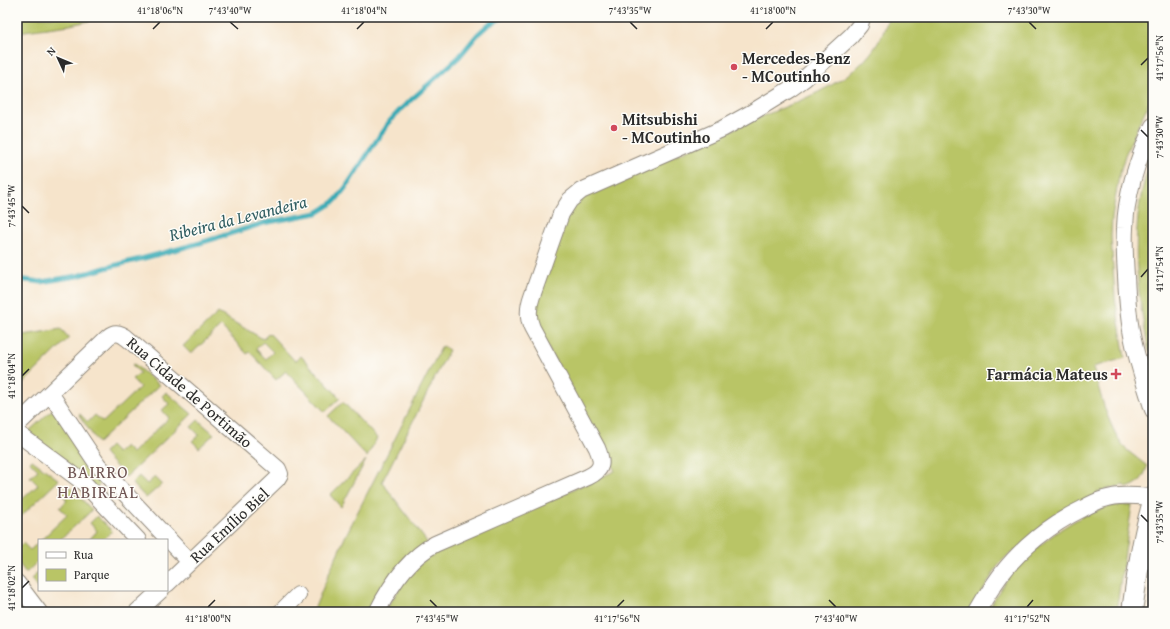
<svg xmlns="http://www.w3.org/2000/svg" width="1170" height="629" font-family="'Gentium Book Plus',serif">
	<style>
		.green { fill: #b9c566; stroke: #727848; fill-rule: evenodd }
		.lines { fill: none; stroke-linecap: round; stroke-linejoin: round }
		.stream { stroke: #39aab5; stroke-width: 5 }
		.minor-casing { stroke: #90887b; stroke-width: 18 }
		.major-casing { stroke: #90887b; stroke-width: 22 }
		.minor { stroke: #fff; stroke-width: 16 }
		.major { stroke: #fff; stroke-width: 20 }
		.ticks { fill: none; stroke: #2b2b2b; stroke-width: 1.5 }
		.poi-dot { fill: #d1495b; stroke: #fdfcf7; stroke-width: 1.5 }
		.labels { text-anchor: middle; stroke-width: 3; stroke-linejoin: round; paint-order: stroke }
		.poi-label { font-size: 16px; font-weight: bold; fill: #2b2b2b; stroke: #fdfcf7; text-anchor: start }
		.street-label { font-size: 16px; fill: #2b2b2b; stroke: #fdfcf7 }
		.water-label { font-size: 17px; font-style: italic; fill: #315e62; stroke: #fdfcf7 }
		.neighbourhood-label { font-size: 17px; letter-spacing: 1px; fill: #6e5452; stroke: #fdfcf7 }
		.neatline { fill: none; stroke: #2b2b2b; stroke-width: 1.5 }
		.ticks-label { font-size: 10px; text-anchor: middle; fill: #2b2b2b }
	</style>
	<rect width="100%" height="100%" fill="#fdfcf7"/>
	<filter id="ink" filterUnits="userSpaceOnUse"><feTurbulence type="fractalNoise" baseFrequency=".025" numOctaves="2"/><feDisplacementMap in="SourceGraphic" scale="8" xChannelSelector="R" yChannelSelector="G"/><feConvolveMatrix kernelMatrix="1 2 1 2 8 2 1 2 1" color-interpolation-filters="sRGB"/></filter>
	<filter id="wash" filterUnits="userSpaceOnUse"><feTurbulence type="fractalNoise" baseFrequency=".012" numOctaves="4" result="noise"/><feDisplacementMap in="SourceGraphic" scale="16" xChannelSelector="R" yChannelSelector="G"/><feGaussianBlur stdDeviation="0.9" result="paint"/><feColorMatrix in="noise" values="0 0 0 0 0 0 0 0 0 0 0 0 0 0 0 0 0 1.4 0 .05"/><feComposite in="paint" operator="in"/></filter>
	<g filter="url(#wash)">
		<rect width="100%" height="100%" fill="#f6e4cb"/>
		<!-- green -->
		<path class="green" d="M17,17H108L70,25L17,32Z
			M888,17H1153V95L1144,113L1125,155L1119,176L1112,217L1111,236L1115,298L1125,358L1093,367C1100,393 1109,432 1128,451C1134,456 1141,461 1147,466C1144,479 1138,485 1126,488L1124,485L1097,492L1099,498L1007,556L999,564L970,612H384L412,570L439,548L615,471L536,326L534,308L570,210L587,195C643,170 698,145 754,120C788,105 825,93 854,70C871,56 884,38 888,17Z
			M1153,154V352L1149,351C1135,285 1128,219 1153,154Z
			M218,313L263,339L269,333L295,361L301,356L340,398L325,412L286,371L276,380L250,352L247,354L221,326L191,354L183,346ZM263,342L273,352L266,359L256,349Z
			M61,329L69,338L17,389V336Z
			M442,346L449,350L382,482L427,542L371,612H313L332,566L346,535Z
			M134,364L159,385L98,443L79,415L80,414L88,422L95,415L103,422L140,387L132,379L140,373L132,365Z
			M166,392L192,414L126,477L106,456L104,452L110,446L117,453L125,446L132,453L169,418L162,410L169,404L162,396Z
			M343,402L377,438L367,457L328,416Z
			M53,409L104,480L96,488L27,433Z
			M198,420L214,434L199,448L192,441L199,435L191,427Z
			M32,460L59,480L17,520V504L38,485L30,477L38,470L30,462Z
			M366,460L341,507L330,495Z
			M139,476L147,484L155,477L162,484L146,498L132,483Z
			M68,486L72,489L92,510L60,540H41L67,515L60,508L67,500L60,493Z
			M1117,505H1132L1116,612H987C994,600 1000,588 1008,578C1033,547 1077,511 1117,505Z
			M97,516L112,531L103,540H91L90,539L97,531L90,523Z
			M39,542V560L26,573L17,561V549L23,543L30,550Z
			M38,572L39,573V589L31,579Z"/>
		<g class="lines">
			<!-- stream -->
			<path class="stream" d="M17,279L41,282L77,276L105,268L148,257L200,243L264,223L317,213L325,208L335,201L346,187L380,135L390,121L402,108L459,57L478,34L488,25L503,17"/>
		</g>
	</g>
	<g filter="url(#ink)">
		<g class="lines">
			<!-- minor casing -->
			<g class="minor-casing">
				<path id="minor" d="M1153,126C1138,158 1126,192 1125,228C1124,244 1125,260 1126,276C1127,298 1128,319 1133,340C1138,364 1146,387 1153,410
					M50,393L98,465L190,562
					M17,425L108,337C115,331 121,333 128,339L278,469L280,474L277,479L167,584
					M17,433L83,482L138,540
					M17,583L39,612
					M137,612L161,590
					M281,612L298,595
					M377,612C390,586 408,558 435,544L588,477C603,470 603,462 597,448L532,328C527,317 528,307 532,296L561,214L570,200L581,191L722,129L751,113L790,89L804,79L851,36L860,25L862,17
					M977,612C984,600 992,587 1000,576C1021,548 1051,524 1082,509C1089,505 1097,501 1104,499C1120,494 1137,496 1153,497"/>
			</g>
			<!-- major casing -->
			<g class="major-casing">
				<path id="major" d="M1132,612C1137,575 1142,538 1153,502"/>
			</g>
			<!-- minor -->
			<use href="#minor" class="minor"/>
			<!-- major -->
			<use href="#major" class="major"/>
		</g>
	</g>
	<!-- ticks -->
	<path class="ticks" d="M230,22L238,29M630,22L637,29M1029,22L1036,29M153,29L160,22M357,29L364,22M766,29L773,22M1141,65L1148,58M1141,130L1148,137M22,206L29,213M1141,277L1148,269M22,376L29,369M1141,515L1148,522M22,588L29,581M430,600L437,607M829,600L836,607M208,607L215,600M617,607L624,600M1027,607L1033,600"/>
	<!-- markers -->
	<g class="poi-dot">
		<circle cx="734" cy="67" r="4"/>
		<circle cx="614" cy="128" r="4"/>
		<path d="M1114 368h4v4h4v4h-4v4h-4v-4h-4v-4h4z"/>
	</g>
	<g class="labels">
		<!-- poi labels -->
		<g class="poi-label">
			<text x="742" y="64">Mercedes-Benz<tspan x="742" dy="18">- MCoutinho</tspan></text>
			<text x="622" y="125">Mitsubishi<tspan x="622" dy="18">- MCoutinho</tspan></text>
			<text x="1108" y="380" text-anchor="end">Farmácia Mateus</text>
		</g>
		<!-- street labels -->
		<g class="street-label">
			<text transform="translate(190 392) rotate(41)" y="6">Rua Cidade de Portimão</text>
			<text transform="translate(229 525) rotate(-43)" y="6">Rua Emílio Biel</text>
		</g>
		<!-- water labels -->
		<g class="water-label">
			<text transform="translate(238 218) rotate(-14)" y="6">Ribeira da Levandeira</text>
		</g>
		<!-- neighbourhood labels -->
		<g class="neighbourhood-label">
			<text x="98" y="478">BAIRRO<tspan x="98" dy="20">HABIREAL</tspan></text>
		</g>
	</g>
	<!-- margin -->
	<rect width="1170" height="629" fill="none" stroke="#fdfcf7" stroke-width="44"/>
	<!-- legend -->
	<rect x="38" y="539" width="130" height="52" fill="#fdfcf7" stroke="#a9a8a5"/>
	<rect x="46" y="552" width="20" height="6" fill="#ffffff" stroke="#a9a8a5"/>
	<text x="74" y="559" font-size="12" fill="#2b2b2b">Rua</text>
	<rect x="46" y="569" width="20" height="12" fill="#b9c566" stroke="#a9a8a5"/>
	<text x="74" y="579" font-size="12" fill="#2b2b2b">Parque</text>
	<!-- north arrow -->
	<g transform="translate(58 58) rotate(314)" stroke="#fdfcf7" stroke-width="3" paint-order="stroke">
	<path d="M0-3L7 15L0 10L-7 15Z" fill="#2b2b2b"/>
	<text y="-6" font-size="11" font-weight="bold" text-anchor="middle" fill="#2b2b2b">N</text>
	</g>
	<rect x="22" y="22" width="1126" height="585" class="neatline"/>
	<g class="ticks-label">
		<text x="160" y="14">41°18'06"N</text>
		<text x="230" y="14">7°43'40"W</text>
		<text x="364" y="14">41°18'04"N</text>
		<text x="630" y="14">7°43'35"W</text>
		<text x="773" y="14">41°18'00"N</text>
		<text x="1029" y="14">7°43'30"W</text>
		<text transform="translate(1159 58) rotate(-90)" y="4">41°17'56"N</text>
		<text transform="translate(1159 137) rotate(-90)" y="4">7°43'30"W</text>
		<text transform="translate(11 206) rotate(-90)" y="4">7°43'45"W</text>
		<text transform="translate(1159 269) rotate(-90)" y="4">41°17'54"N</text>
		<text transform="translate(11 376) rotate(-90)" y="4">41°18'04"N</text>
		<text transform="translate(1159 522) rotate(-90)" y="4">7°43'35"W</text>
		<text transform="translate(11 588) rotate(-90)" y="4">41°18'02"N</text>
		<text x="208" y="622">41°18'00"N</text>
		<text x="437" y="622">7°43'45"W</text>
		<text x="617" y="622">41°17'56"N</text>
		<text x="836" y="622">7°43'40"W</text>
		<text x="1027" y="622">41°17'52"N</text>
	</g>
</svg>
